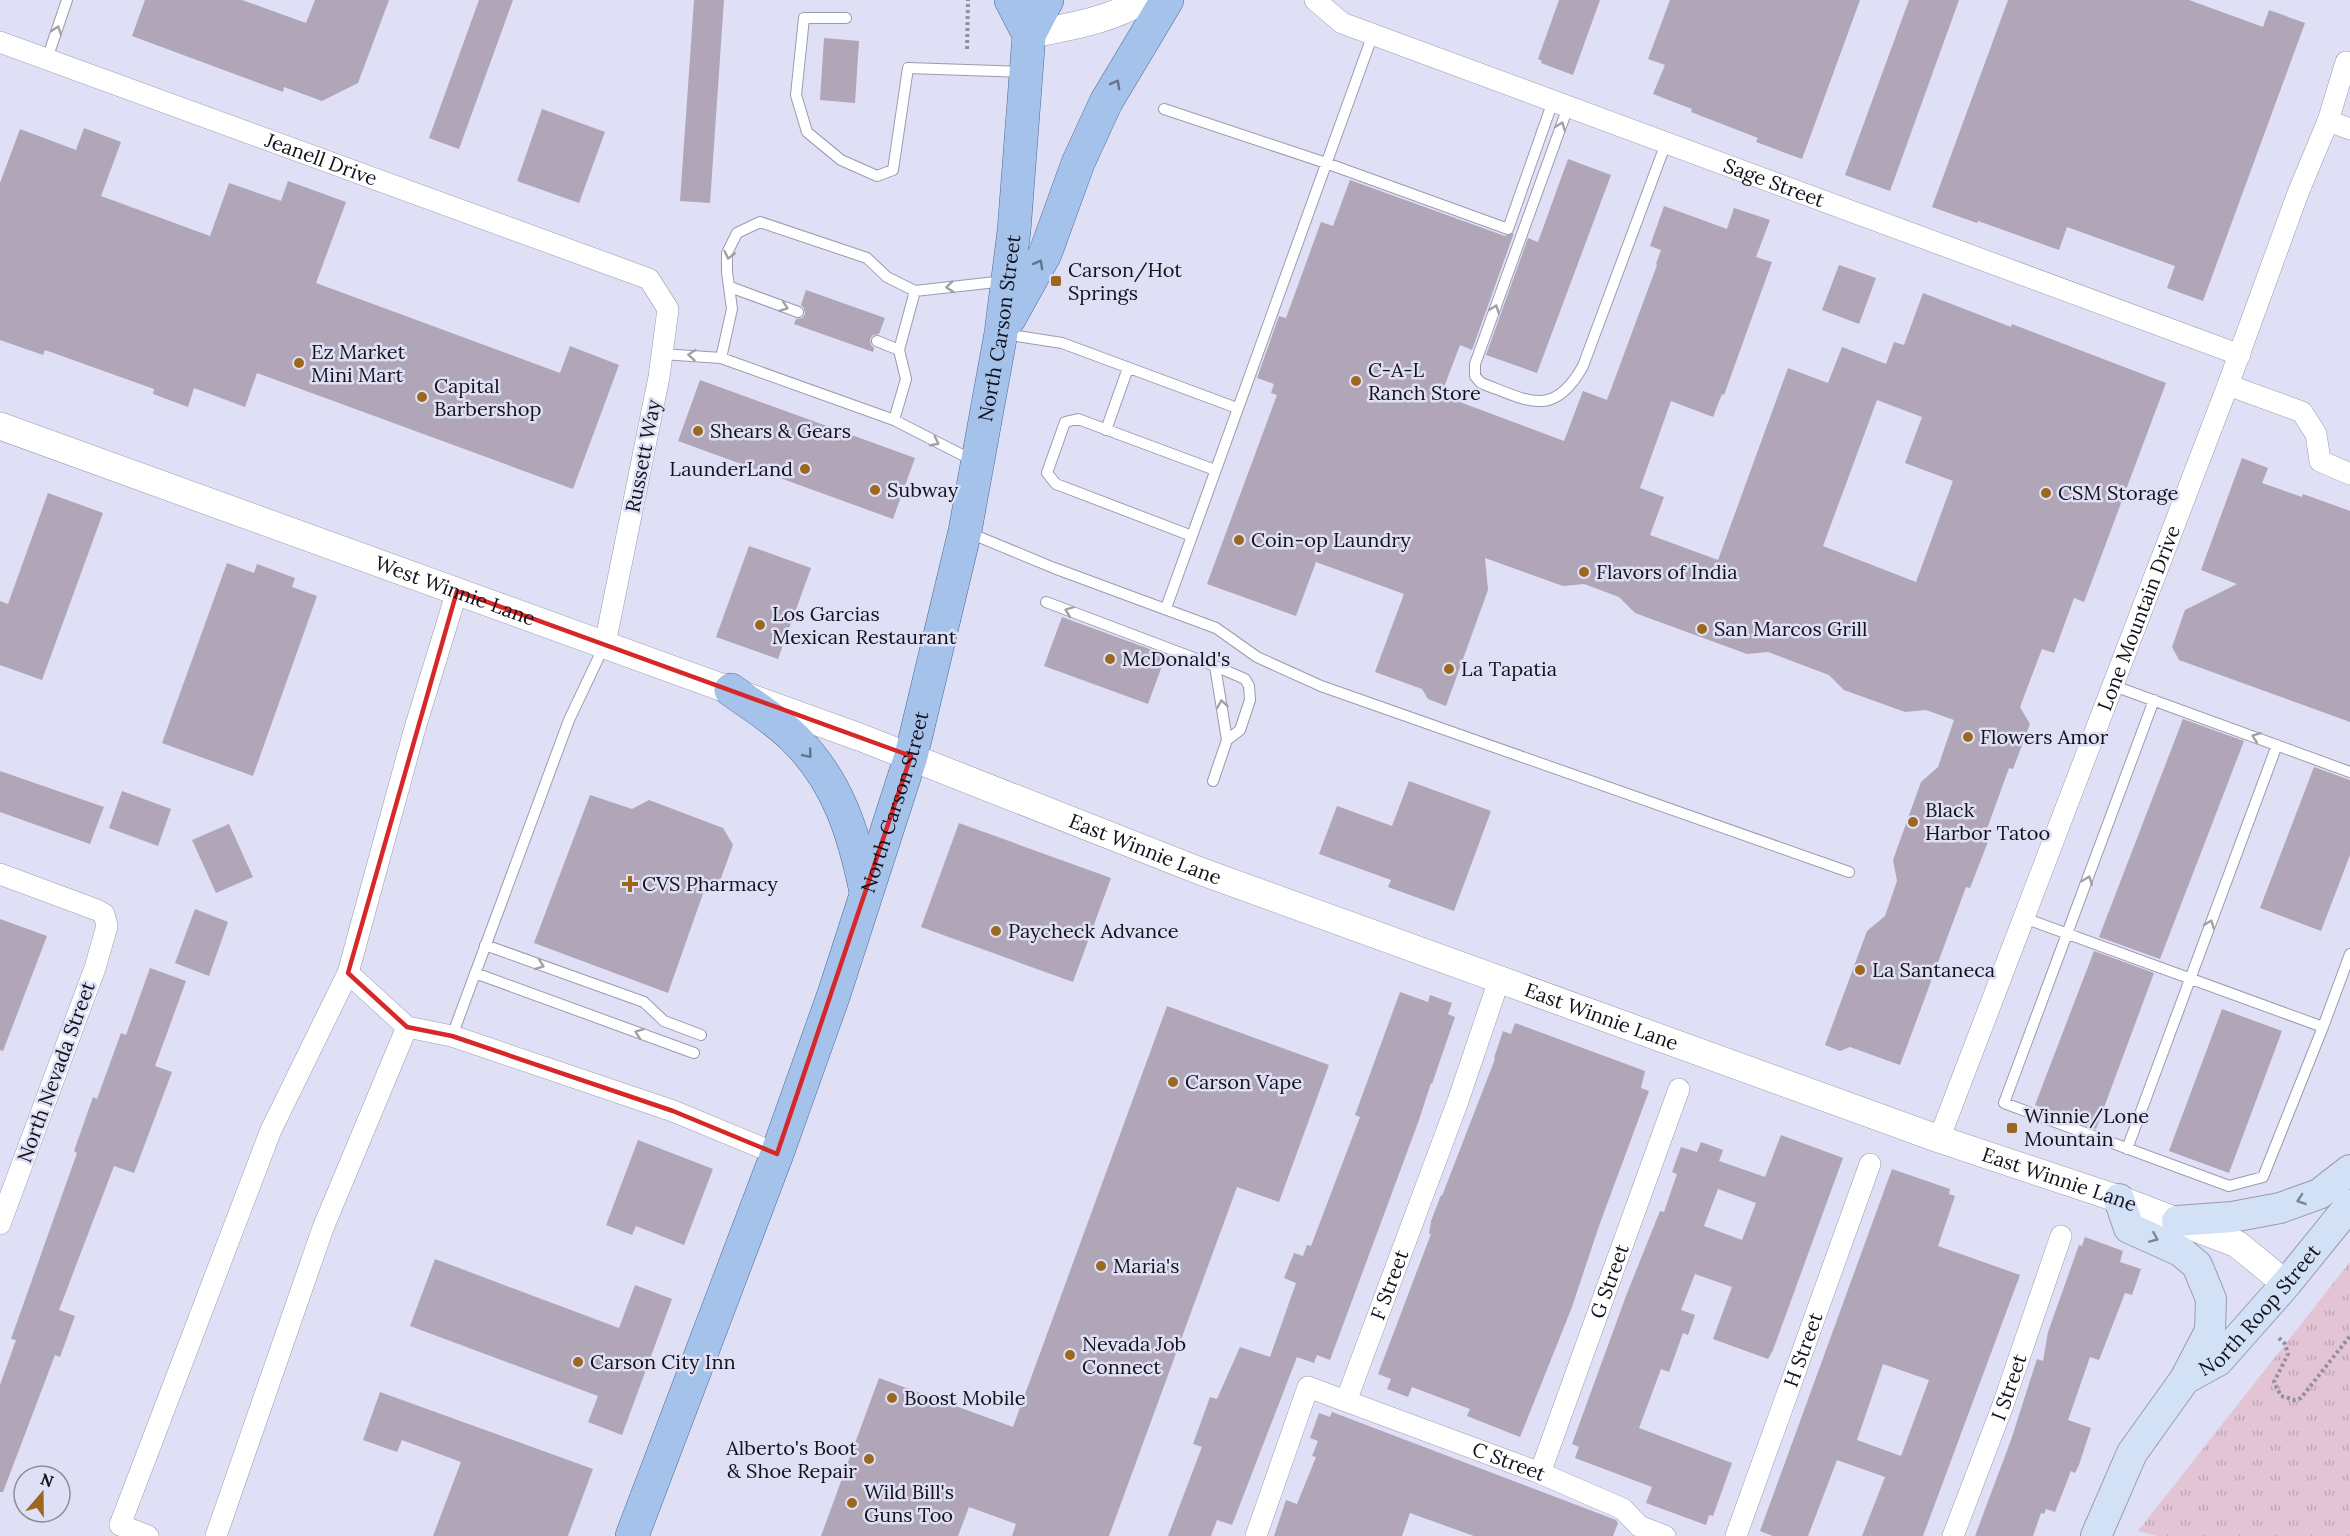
<svg xmlns="http://www.w3.org/2000/svg" width="2350" height="1536" font-family="Lora,serif">
	<style>
		.grass { fill: url(#grass-tufts) }
		.building { fill: #b1a5b8; fill-rule: evenodd }
		.lines { fill: none; stroke-linecap: round; stroke-linejoin: round }
		.service-casing { stroke: #9b9bb0; stroke-width: 12 }
		.minor-casing { stroke: #9b9bb0; stroke-width: 22 }
		.tertiary-casing { stroke: #9b9bb0; stroke-width: 28 }
		.secondary-casing { stroke: #9b9bb0; stroke-width: 32 }
		.primary-casing { stroke: #4b6a99; stroke-width: 34 }
		.path { stroke: #9190a1; stroke-width: 4; stroke-dasharray: 3 3; stroke-linecap: butt }
		.service { stroke: #fff; stroke-width: 10 }
		.minor { stroke: #fff; stroke-width: 21 }
		.tertiary { stroke: #fff; stroke-width: 27 }
		.secondary { stroke: #d2e1f5; stroke-width: 30 }
		.primary { stroke: #a5c2eb; stroke-width: 33 }
		.oneway { stroke: #a1a0a3 }
		.oneway2 { stroke: #63738d }
		.oneway3 { stroke: #7c8492 }
		.marked { fill: none; stroke: #d62828; stroke-width: 4.5; stroke-linejoin: round }
		.poi-dot { fill: #9c681f; stroke: #dfdff5; stroke-width: 2 }
		.labels { text-anchor: middle; stroke-width: 5; stroke-linejoin: round; paint-order: stroke }
		.street-label { font-size: 20px; fill: #13121a; stroke: #dfdff5 }
		.poi-label { font-size: 20px; fill: #13121a; stroke: #dfdff5; text-anchor: start }
	</style>
	<defs>
		<pattern id="grass-tufts" width="24" height="20" patternUnits="userSpaceOnUse" patternTransform="scale(1.5)"><rect width="24" height="20" fill="#e2c4d5"/><path d="M3 7l-1-3M5 7V3M7 7l1-3M15 17l-1-3M17 17v-4M19 17l1-3" fill="none" stroke="#c1a7b6"/></pattern>
	</defs>
	<rect width="100%" height="100%" fill="#dfdff5"/>
	<!-- grass -->
	<path class="grass" d="M2350,1262V1536H2157L2138,1531Z"/>
	<!-- building -->
	<path class="building" d="M145,0H242L306,23L315,0H389L358,83L322,101L284,87L283,92L132,36Z
		M479,0H513L459,149L429,138Z
		M694,0H724L710,203L680,201Z
		M1559,0H1600L1573,75L1541,63L1542,61L1538,59Z
		M1670,0H1860L1802,159L1756,142L1758,138L1691,112L1692,109L1653,94L1665,65L1648,59Z
		M1909,0H1959L1890,191L1845,175Z
		M2008,0H2189L2263,27L2269,10L2305,23L2203,301L2167,288L2175,266L2067,227L2059,250L1978,221L1977,223L1932,207Z
		M824,38L859,41L855,103L820,100Z
		M542,109L605,132L579,203L517,181Z
		M84,128L121,142L101,196L210,236L229,183L281,201L288,181L346,202L316,283L560,373L570,346L619,365L573,489L257,373L245,407L194,388L188,407L153,394L154,389L45,350L43,355L0,340V183L20,129L76,150Z
		M1568,159L1611,175L1537,373L1486,355L1528,238L1538,242Z
		M1350,180L1505,236L1514,233L1472,350L1460,345L1441,395L1564,441L1583,391L1607,400L1657,265L1656,264L1661,250L1650,246L1664,206L1727,229L1734,208L1770,220L1756,257L1772,262L1724,395L1722,394L1713,417L1671,401L1640,488L1664,497L1650,535L1718,560L1788,368L1828,383L1842,347L1886,364L1894,342L1904,345L1923,293L2011,327L2012,324L2166,383L2084,602L2074,598L2054,653L2042,649L2020,707L2030,724L2013,769L2009,768L1984,837L1989,839L1970,888L1966,887L1900,1065L1850,1047L1840,1051L1825,1045L1867,931L1885,916L1897,881L1893,860L1921,782L1938,767L1954,720L1926,710L1905,712L1844,690L1829,675L1768,652L1747,654L1635,613L1619,597L1584,584L1563,586L1485,558L1488,590L1446,706L1428,699L1422,689L1375,672L1404,594L1316,562L1296,616L1207,584L1277,395L1271,393L1274,384L1257,378L1279,316L1286,318L1321,222L1333,226ZM1877,400L1922,417L1905,463L1953,481L1916,582L1823,546Z
		M1839,265L1876,278L1859,324L1822,310Z
		M806,290L885,318L879,334L873,335L870,339L871,345L874,348L873,352L794,324L796,319L802,318L805,314L804,308L801,305Z
		M700,380L915,458L893,519L678,441Z
		M2242,458L2268,468L2262,483L2302,497L2303,494L2350,511V722L2179,660L2172,647L2185,610L2237,584L2201,570Z
		M48,493L103,513L42,680L0,665V601L8,604Z
		M749,546L811,568L778,659L716,637Z
		M227,563L254,573L257,564L295,578L292,587L317,596L253,776L162,743Z
		M1062,617L1166,655L1148,704L1044,666Z
		M2183,719L2244,741L2160,959L2099,937Z
		M2314,767L2350,780V855L2321,931L2260,908Z
		M0,771L104,807L90,844L0,812Z
		M1409,781L1491,811L1454,911L1388,887L1391,880L1319,854L1337,806L1392,826Z
		M122,791L171,809L158,846L109,828Z
		M590,795L632,809L649,800L723,828L733,845L716,892L705,888L668,993L534,943Z
		M959,823L1111,878L1073,982L921,927Z
		M229,824L253,877L216,893L192,840Z
		M195,909L228,922L209,976L175,963Z
		M0,919L47,936L3,1051L0,1050Z
		M2094,951L2154,973L2096,1129L2035,1105Z
		M150,968L186,981L155,1066L172,1072L134,1173L114,1166L59,1310L75,1316L60,1357L55,1355L3,1492H0V1385L16,1340L11,1339L77,1153L74,1151L93,1097L97,1099L121,1033L126,1035Z
		M1400,992L1428,1002L1430,995L1452,1003L1448,1014L1455,1017L1432,1084L1431,1083L1419,1120L1330,1360L1317,1355L1314,1363L1297,1357L1232,1525L1217,1520L1211,1536H1168L1202,1447L1193,1444L1210,1397L1217,1399L1240,1347L1270,1357L1296,1283L1284,1278L1294,1253L1303,1256L1307,1245L1311,1246L1360,1117L1355,1115Z
		M1167,1006L1329,1065L1279,1202L1237,1187L1109,1536H1012L1016,1524L969,1507L958,1536H821L879,1378L1013,1427Z
		M2222,1009L2282,1031L2229,1173L2169,1151Z
		M1515,1023L1645,1071L1641,1088L1649,1091L1599,1226L1572,1307L1520,1437L1467,1416L1470,1409L1412,1387L1408,1397L1387,1389L1391,1379L1378,1374L1431,1234H1429L1431,1221L1441,1195L1442,1196L1495,1059L1494,1058L1503,1031L1511,1034Z
		M1781,1135L1843,1158L1773,1350L1768,1359L1713,1339L1732,1287L1695,1274L1681,1310L1695,1315L1688,1335L1683,1333L1669,1372L1661,1369L1639,1428L1732,1463L1713,1516L1709,1515L1706,1525L1646,1503L1652,1487L1575,1458L1579,1447L1572,1444L1626,1296L1660,1211L1664,1212L1677,1174L1672,1172L1681,1147L1697,1152L1701,1142L1723,1150L1719,1161L1765,1177ZM1718,1189L1756,1203L1742,1240L1704,1226Z
		M638,1140L713,1169L684,1245L636,1226L632,1235L606,1225Z
		M1892,1169L1950,1189L1949,1194L1955,1196L1938,1246L2020,1275L1923,1536H1862L1885,1477L1837,1460L1808,1536H1773L1760,1531ZM1883,1364L1929,1380L1901,1456L1857,1440Z
		M2085,1237L2123,1251L2120,1262L2141,1269L2132,1295L2125,1293L2099,1360L2090,1357L2068,1420L2091,1428L2079,1465L2075,1473L2071,1471L2055,1512L2046,1509L2044,1514L2041,1513L2033,1536H1975L2011,1440L2037,1359L2043,1361L2048,1332L2079,1245L2082,1246Z
		M435,1259L619,1328L635,1285L672,1299L622,1435L588,1422L598,1396L410,1326Z
		M380,1392L593,1469L568,1536H433L461,1462L402,1440L397,1452L363,1440Z
		M1332,1412L1616,1520L1618,1523L1613,1536H1474L1410,1513L1402,1536H1274L1286,1500L1297,1504L1316,1457L1312,1456L1318,1441L1310,1438L1319,1413L1330,1417Z"/>
	<g class="lines">
		<!-- service casing -->
		<g class="service-casing">
			<path id="service" d="M846,18H804L796,95L807,132L841,160L877,176L893,170L908,68L1022,72
				M47,59L67,0
				M1568,107L1475,364V376L1481,383C1527,400 1553,420 1583,366L1666,143
				M1164,109L1326,163L1508,229L1553,101
				M730,287L798,312
				M1004,334L1062,343L1237,408
				M877,341L899,350
				M662,354L721,358
				M894,420L906,379L899,350L915,291
				M1106,430L1128,368
				M974,461L894,420L721,358L732,309L727,272V253L737,233L760,222L867,258L887,277L915,291L1005,281
				M967,532L1054,568L1216,628L1257,657L1321,686L1849,872
				M1192,536L1056,484L1047,473L1065,422L1078,419L1215,470
				M1046,602L1215,666L1227,740L1213,781
				M1166,608L1373,34
				M1215,666L1245,679L1249,686L1250,700L1240,730L1227,740
				M2114,686L2350,772
				M2154,700L2004,1103L2229,1186L2263,1177L2323,1027L2350,954
				M2024,918L2323,1027
				M485,945L644,1002L664,1021L701,1035
				M475,973L694,1053
				M452,1036L569,720L605,644
				M2127,1149L2277,745"/>
		</g>
		<!-- minor casing -->
		<g class="minor-casing">
			<g id="minor">
				<path id="s1" d="M1315,0L1342,23L2240,355"/>
				<path id="s2" d="M0,42L649,279L668,309L659,377L605,644"/>
				<path d="M2328,121L2350,129"/>
				<path d="M2228,385L2302,412L2316,434L2320,461L2350,474"/>
				<path d="M0,874L97,910L104,914L107,926L95,968L0,1224"/>
				<path d="M348,973L407,1027L452,1036L673,1111L777,1154"/>
				<path id="s3" d="M1939,1139L2228,385L2298,193L2328,121L2346,62"/>
				<path id="s4" d="M1346,1401L1458,1101L1499,980"/>
				<path id="s5" d="M1540,1473L1679,1089"/>
				<path d="M148,1536L120,1525L271,1130L348,973L415,728L457,591"/>
				<path d="M216,1536L323,1228L407,1027"/>
				<path id="s6" d="M1256,1536L1308,1387L1540,1473L1623,1509L1639,1526L1665,1536"/>
				<path id="s7" d="M1736,1536L1870,1164"/>
				<path id="s8" d="M1953,1536L2003,1405L2061,1236"/>
			</g>
		</g>
		<!-- tertiary casing -->
		<g class="tertiary-casing">
			<g id="tertiary">
				<path d="M1029,35C1067,27 1109,21 1143,0"/>
				<path id="s9" d="M0,426L862,738L1200,871L1939,1139L2119,1199L2237,1244L2286,1284"/>
			</g>
		</g>
		<!-- secondary casing -->
		<g class="secondary-casing">
			<g id="secondary">
				<path d="M2119,1199L2129,1228L2180,1251L2197,1265L2211,1299L2210,1331L2185,1379"/>
				<path d="M2177,1221L2232,1217L2280,1208L2319,1194L2350,1170"/>
				<path id="s10" d="M2096,1536L2132,1453L2185,1379L2218,1361L2286,1284L2350,1205"/>
			</g>
		</g>
		<!-- primary casing -->
		<g class="primary-casing">
			<g id="primary">
				<path d="M1011,0L1029,35"/>
				<path d="M1009,319L1045,254L1078,163L1106,102L1167,0"/>
				<path d="M731,690C752,705 775,719 793,737C838,780 854,834 866,892"/>
				<path id="s11" d="M632,1536L777,1154L834,994L911,756L965,531L1001,333L1014,231L1029,35L1047,0"/>
			</g>
		</g>
		<!-- path -->
		<path class="path" d="M967,49L968,0
			M2279,1338L2285,1344L2288,1354L2274,1382L2281,1396L2295,1400L2301,1398L2350,1336"/>
		<!-- service -->
		<use href="#service" class="service"/>
		<!-- minor -->
		<use href="#minor" class="minor"/>
		<!-- tertiary -->
		<use href="#tertiary" class="tertiary"/>
		<!-- secondary -->
		<use href="#secondary" class="secondary"/>
		<!-- primary -->
		<use href="#primary" class="primary"/>
	</g>
	<!-- one-way arrows -->
	<defs><path id="oneway-chevron" d="M-2-3.5L2.5 0L-2 3.5" fill="none" stroke-width="1.6" stroke-linecap="round" stroke-linejoin="round" transform="scale(1.5)"/></defs>
	<g class="oneway">
		<use href="#oneway-chevron" transform="translate(57 30) rotate(-71)"/>
		<use href="#oneway-chevron" transform="translate(1561 126) rotate(-70)"/>
		<use href="#oneway-chevron" transform="translate(729 255) rotate(103)"/>
		<use href="#oneway-chevron" transform="translate(950 287) rotate(174)"/>
		<use href="#oneway-chevron" transform="translate(784 307) rotate(20)"/>
		<use href="#oneway-chevron" transform="translate(1495 309) rotate(-70)"/>
		<use href="#oneway-chevron" transform="translate(692 355) rotate(-175)"/>
		<use href="#oneway-chevron" transform="translate(935 442) rotate(27)"/>
		<use href="#oneway-chevron" transform="translate(1069 611) rotate(-159)"/>
		<use href="#oneway-chevron" transform="translate(1222 704) rotate(-99)"/>
		<use href="#oneway-chevron" transform="translate(2256 737) rotate(-160)"/>
		<use href="#oneway-chevron" transform="translate(2088 880) rotate(-70)"/>
		<use href="#oneway-chevron" transform="translate(2210 924) rotate(-69)"/>
		<use href="#oneway-chevron" transform="translate(540 965) rotate(20)"/>
		<use href="#oneway-chevron" transform="translate(639 1033) rotate(-160)"/>
	</g>
	<g class="oneway2">
		<use href="#oneway-chevron" transform="translate(1116 84) rotate(-61)"/>
		<use href="#oneway-chevron" transform="translate(1039 264) rotate(-61)"/>
		<use href="#oneway-chevron" transform="translate(808 754) rotate(50)"/>
	</g>
	<g class="oneway3">
		<use href="#oneway-chevron" transform="translate(2301 1200) rotate(161)"/>
		<use href="#oneway-chevron" transform="translate(2154 1238) rotate(23)"/>
	</g>
	<!-- marked area -->
	<path class="marked" d="M457,591L911,756L777,1154L673,1111L452,1036L407,1027L348,973Z"/>
	<!-- markers -->
	<g class="poi-dot">
		<rect x="1050" y="275" width="12" height="12" rx="3"/>
		<circle cx="299" cy="363" r="6"/>
		<circle cx="1356" cy="381" r="6"/>
		<circle cx="422" cy="397" r="6"/>
		<circle cx="698" cy="431" r="6"/>
		<circle cx="805" cy="469" r="6"/>
		<circle cx="875" cy="490" r="6"/>
		<circle cx="2046" cy="493" r="6"/>
		<circle cx="1239" cy="540" r="6"/>
		<circle cx="1584" cy="572" r="6"/>
		<circle cx="760" cy="625" r="6"/>
		<circle cx="1702" cy="629" r="6"/>
		<circle cx="1110" cy="659" r="6"/>
		<circle cx="1449" cy="669" r="6"/>
		<circle cx="1968" cy="737" r="6"/>
		<circle cx="1913" cy="822" r="6"/>
		<path d="M627 875h6v6h6v6h-6v6h-6v-6h-6v-6h6z"/>
		<circle cx="996" cy="931" r="6"/>
		<circle cx="1860" cy="970" r="6"/>
		<circle cx="1173" cy="1082" r="6"/>
		<rect x="2006" y="1122" width="12" height="12" rx="3"/>
		<circle cx="1101" cy="1266" r="6"/>
		<circle cx="1070" cy="1355" r="6"/>
		<circle cx="578" cy="1362" r="6"/>
		<circle cx="892" cy="1398" r="6"/>
		<circle cx="869" cy="1459" r="6"/>
		<circle cx="852" cy="1503" r="6"/>
	</g>
	<g class="labels">
		<!-- street labels -->
		<g class="street-label">
			<text dy="7" stroke="none"><textPath href="#s2" startOffset="342">Jeanell Drive</textPath></text>
			<text dy="7" stroke="none"><textPath href="#s1" startOffset="496">Sage Street</textPath></text>
			<text dy="7" stroke="none"><textPath href="#s11" startOffset="1266">North Carson Street</textPath></text>
			<text transform="translate(643 456) rotate(-79)" y="7">Russett Way</text>
			<text dy="7" stroke="none"><textPath href="#s9" startOffset="484">West Winnie Lane</textPath></text>
			<text dy="7" stroke="none"><textPath href="#s3" startOffset="558">Lone Mountain Drive</textPath></text>
			<text dy="7" stroke="none"><textPath href="#s11" startOffset="780">North Carson Street</textPath></text>
			<text dy="7" stroke="none"><textPath href="#s9" startOffset="1221">East Winnie Lane</textPath></text>
			<text dy="7" stroke="none"><textPath href="#s9" startOffset="1707">East Winnie Lane</textPath></text>
			<text transform="translate(56 1072) rotate(-70)" y="7">North Nevada Street</text>
			<text dy="7" stroke="none"><textPath href="#s9" startOffset="2193">East Winnie Lane</textPath></text>
			<text dy="7" stroke="none"><textPath href="#s5" startOffset="204">G Street</textPath></text>
			<text dy="7" stroke="none"><textPath href="#s4" startOffset="124">F Street</textPath></text>
			<text dy="7" stroke="none"><textPath href="#s10" startOffset="284">North Roop Street</textPath></text>
			<text dy="7" stroke="none"><textPath href="#s7" startOffset="198">H Street</textPath></text>
			<text dy="7" stroke="none"><textPath href="#s8" startOffset="159">I Street</textPath></text>
			<text dy="7" stroke="none"><textPath href="#s6" startOffset="372">C Street</textPath></text>
		</g>
		<!-- poi labels -->
		<g class="poi-label">
			<text x="1068" y="277">Carson/Hot<tspan x="1068" dy="23">Springs</tspan></text>
			<text x="311" y="359">Ez Market<tspan x="311" dy="23">Mini Mart</tspan></text>
			<text x="1368" y="377">C-A-L<tspan x="1368" dy="23">Ranch Store</tspan></text>
			<text x="434" y="393">Capital<tspan x="434" dy="23">Barbershop</tspan></text>
			<text x="710" y="438">Shears &amp; Gears</text>
			<text x="793" y="476" text-anchor="end">LaunderLand</text>
			<text x="887" y="497">Subway</text>
			<text x="2058" y="500">CSM Storage</text>
			<text x="1251" y="547">Coin-op Laundry</text>
			<text x="1596" y="579">Flavors of India</text>
			<text x="772" y="621">Los Garcias<tspan x="772" dy="23">Mexican Restaurant</tspan></text>
			<text x="1714" y="636">San Marcos Grill</text>
			<text x="1122" y="666">McDonald's</text>
			<text x="1461" y="676">La Tapatia</text>
			<text x="1980" y="744">Flowers Amor</text>
			<text x="1925" y="817">Black<tspan x="1925" dy="23">Harbor Tatoo</tspan></text>
			<text x="642" y="891">CVS Pharmacy</text>
			<text x="1008" y="938">Paycheck Advance</text>
			<text x="1872" y="977">La Santaneca</text>
			<text x="1185" y="1089">Carson Vape</text>
			<text x="2024" y="1123">Winnie/Lone<tspan x="2024" dy="23">Mountain</tspan></text>
			<text x="1113" y="1273">Maria's</text>
			<text x="1082" y="1351">Nevada Job<tspan x="1082" dy="23">Connect</tspan></text>
			<text x="590" y="1369">Carson City Inn</text>
			<text x="904" y="1405">Boost Mobile</text>
			<text x="857" y="1455" text-anchor="end">Alberto's Boot<tspan x="857" dy="23">&amp; Shoe Repair</tspan></text>
			<text x="864" y="1499">Wild Bill's<tspan x="864" dy="23">Guns Too</tspan></text>
		</g>
	</g>
	<!-- north arrow -->
	<g transform="translate(42 1494) rotate(20)"><circle r="28" fill="#dfdff5" stroke="#8d8d9d" stroke-width="1.5"/>
	<path d="M0-4.5L10 22L0 15L-10 22Z" fill="#9c681f"/>
	<text y="-9" font-size="16" font-weight="bold" text-anchor="middle" fill="#13121a">N</text>
	</g>
</svg>
